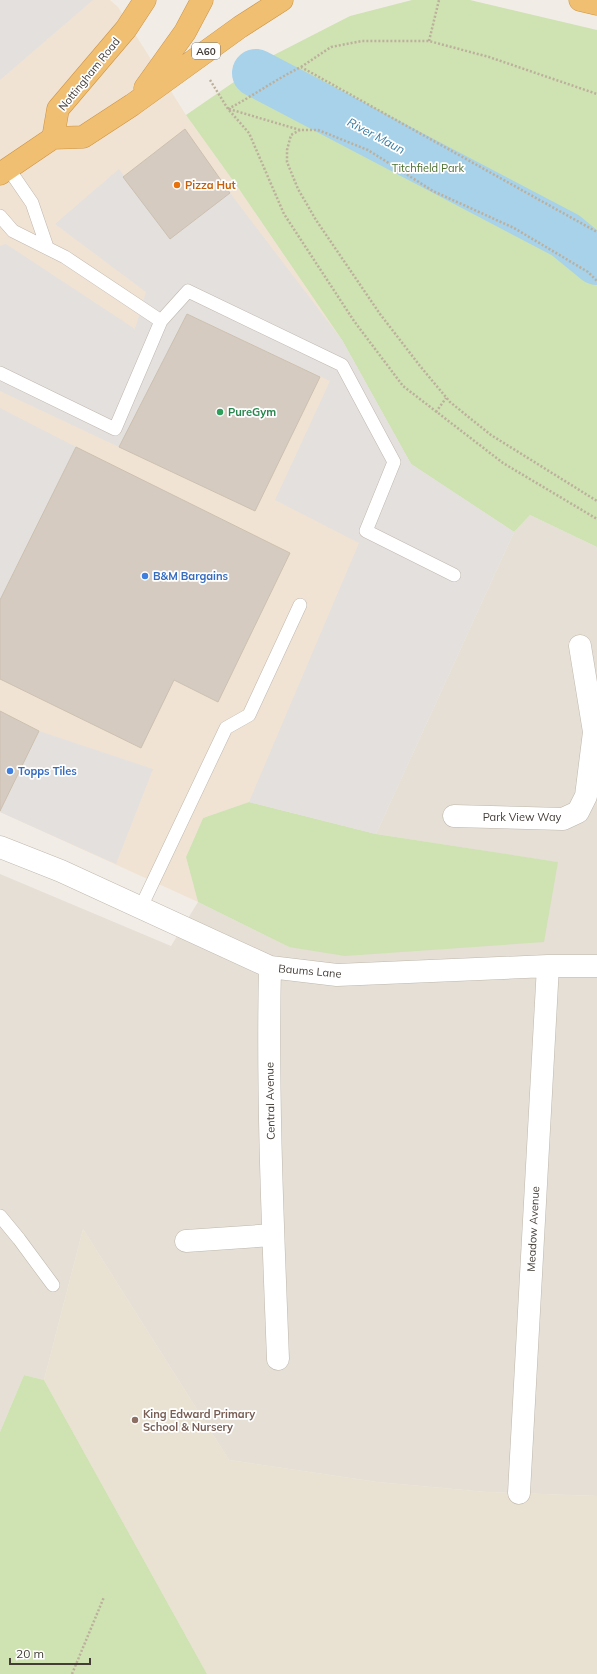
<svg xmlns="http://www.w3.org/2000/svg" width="597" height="1674" font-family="Mulish,sans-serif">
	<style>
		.residential { fill: #e5dfd5 }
		.commercial { fill: #f1e3d3 }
		.education { fill: #e9e1d1 }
		.green { fill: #cfe2b2 }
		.parking { fill: #e3e0de }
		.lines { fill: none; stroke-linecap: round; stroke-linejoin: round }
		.river { stroke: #a7d2e9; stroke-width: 48 }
		.building { fill: #d5cbc0; stroke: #ccc0b0 }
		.lane-casing { stroke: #bfb7ad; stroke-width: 14 }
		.street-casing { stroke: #bfb7ad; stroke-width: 23 }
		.highway-casing { stroke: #ce9443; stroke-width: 23 }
		.path { stroke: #bcaf9c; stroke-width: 2.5; stroke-dasharray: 2 2; stroke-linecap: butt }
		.lane { stroke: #fff; stroke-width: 13 }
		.street { stroke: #fff; stroke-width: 22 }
		.highway { stroke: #f0bf72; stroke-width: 22 }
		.food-dot { fill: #e8710a; stroke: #fff; stroke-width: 1.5 }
		.leisure-dot { fill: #2e9e5b; stroke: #fff; stroke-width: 1.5 }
		.shop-dot { fill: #3f7fe0; stroke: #fff; stroke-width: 1.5 }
		.education-dot { fill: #8d6e63; stroke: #fff; stroke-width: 1.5 }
		.labels { text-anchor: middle; stroke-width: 3.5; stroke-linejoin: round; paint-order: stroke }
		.shield { fill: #fff; stroke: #7b7772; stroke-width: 1 }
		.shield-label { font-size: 10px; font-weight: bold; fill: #433d36 }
		.street-label { font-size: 11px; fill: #433d36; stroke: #fff }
		.park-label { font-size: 11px; fill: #4b6f2f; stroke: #fff }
		.food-label { font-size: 11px; font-weight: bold; fill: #c56008; stroke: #fff; text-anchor: start }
		.leisure-label { font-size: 11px; font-weight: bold; fill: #27864d; stroke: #fff; text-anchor: start }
		.shop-label { font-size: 11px; font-weight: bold; fill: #366cbe; stroke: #fff; text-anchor: start }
		.education-label { font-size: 11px; font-weight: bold; fill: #785e54; stroke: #fff; text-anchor: start }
		.water-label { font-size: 12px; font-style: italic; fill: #3a7da5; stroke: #fff }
	</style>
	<rect width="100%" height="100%" fill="#f1ede6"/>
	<!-- residential -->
	<path class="residential" d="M530,515L597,547V1496L486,1492L377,1482L229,1460L83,1229L44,1380L24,1375L0,1432V874L171,946L198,902L289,947L557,862L376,834L514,532Z"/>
	<!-- commercial -->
	<path class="commercial" d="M0,0H110L118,7L186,115L239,189L342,340L411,464L514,532L376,834L249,802L203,818L186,857L198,902L0,812Z"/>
	<!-- education -->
	<path class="education" d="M83,1229L229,1460L377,1482L486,1492L597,1496V1674H207L44,1380Z"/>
	<!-- green -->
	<path class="green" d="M412,0H470L597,30V547L530,515L514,532L411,464L342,340L239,189L186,115L270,57L350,16Z
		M249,802L376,834L558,862L544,942L345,956L289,947L198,902L186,857L203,818Z
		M24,1375L44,1380L207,1674H0V1432Z"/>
	<!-- parking -->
	<path class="parking" d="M0,0H93L0,80Z
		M119,169L170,239L230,193L342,340L411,464L514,532L376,834L249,802L359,543L275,500L330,381L192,316L119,447L0,391V246L6,244L135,329L146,292L55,224Z
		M0,408L76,447L5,604L0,602Z
		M39,731L153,769L116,864L0,812Z"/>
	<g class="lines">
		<!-- river -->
		<path class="river" d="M256,73L565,235L597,261"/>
	</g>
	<!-- building -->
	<path class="building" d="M185,129L230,193L170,239L123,177Z
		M187,314L320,377L255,511L119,447Z
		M76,447L290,553L218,702L174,680L141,748L0,679V600Z
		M0,711L39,731L0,811Z"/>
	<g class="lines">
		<!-- lane casing -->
		<g class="lane-casing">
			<path id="lane" d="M8,168L32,203L47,247
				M0,216L13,231L65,257L161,321
				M0,373L115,429L161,321L188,291L342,365L394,462L366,531L454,575
				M141,907L226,728L249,715L300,605
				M0,1216L19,1239L53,1285"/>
		</g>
		<!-- street casing -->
		<g class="street-casing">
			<path id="street" d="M454,816L563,819L578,812L586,796L594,732L580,646
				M0,847L61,871L270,967L337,975L548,966H597
				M270,967C267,1097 273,1229 278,1359
				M186,1241L273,1235
				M519,1493L548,966"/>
		</g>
		<!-- highway casing -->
		<g class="highway-casing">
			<path id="highway" d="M580,0L597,4
				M145,88L185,32L202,0
				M53,138L83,137L132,105L240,27L282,0
				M0,174L53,138L58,109L126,29L145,0"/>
		</g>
		<!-- path -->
		<path class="path" d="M429,41L439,0
			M301,67L331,47L362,41H429L489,57L597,94
			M210,80L228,109L249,133L284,214L354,321L403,386L503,463L597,519
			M228,109C253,96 276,79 301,67L597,232
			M229,109L300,130H318L368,150L433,191L514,228L588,272L597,281
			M300,130L291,135L287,150V162L298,189L316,220L380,314L420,366L450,402L491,435L597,501
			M436,412L446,398
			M72,1674L104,1597"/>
		<!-- lane -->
		<use href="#lane" class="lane"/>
		<!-- street -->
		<use href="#street" class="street"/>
		<!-- highway -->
		<use href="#highway" class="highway"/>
	</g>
	<!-- markers -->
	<circle class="food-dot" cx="177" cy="185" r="4"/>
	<circle class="leisure-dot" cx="220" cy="412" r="4"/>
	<g class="shop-dot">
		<circle cx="145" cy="576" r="4"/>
		<circle cx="10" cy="771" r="4"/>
	</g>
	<circle class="education-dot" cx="135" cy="1420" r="4"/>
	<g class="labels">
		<!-- shield labels -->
		<rect class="shield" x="192" y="43" width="28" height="16" rx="3"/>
		<g class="shield-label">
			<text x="206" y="55">A60</text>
		</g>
		<!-- street labels -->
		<g class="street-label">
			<text transform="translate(89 74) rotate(-51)" y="4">Nottingham Road</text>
			<text x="522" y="821">Park View Way</text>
			<text transform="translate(310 971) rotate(5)" y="4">Baums Lane</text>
			<text transform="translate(270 1101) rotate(-91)" y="4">Central Avenue</text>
			<text transform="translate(533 1229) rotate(-87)" y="4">Meadow Avenue</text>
		</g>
		<!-- park labels -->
		<g class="park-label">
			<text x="428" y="172">Titchfield Park</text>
		</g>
		<!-- food labels -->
		<g class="food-label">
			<text x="185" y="189">Pizza Hut</text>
		</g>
		<!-- leisure labels -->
		<g class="leisure-label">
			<text x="228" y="416">PureGym</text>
		</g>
		<!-- shop labels -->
		<g class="shop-label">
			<text x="153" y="580">B&amp;M Bargains</text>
			<text x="18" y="775">Topps Tiles</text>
		</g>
		<!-- education labels -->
		<g class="education-label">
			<text x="143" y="1418">King Edward Primary<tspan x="143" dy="13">School &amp; Nursery</tspan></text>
		</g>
		<!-- water labels -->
		<g class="water-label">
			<text transform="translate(376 136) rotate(28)" y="4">River Maun</text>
		</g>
	</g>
	<!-- scale -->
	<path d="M10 1658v6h80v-6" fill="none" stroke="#433d36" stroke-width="2"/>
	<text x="16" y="1658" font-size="12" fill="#433d36" stroke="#ffffff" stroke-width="3" paint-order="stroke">20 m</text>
</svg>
